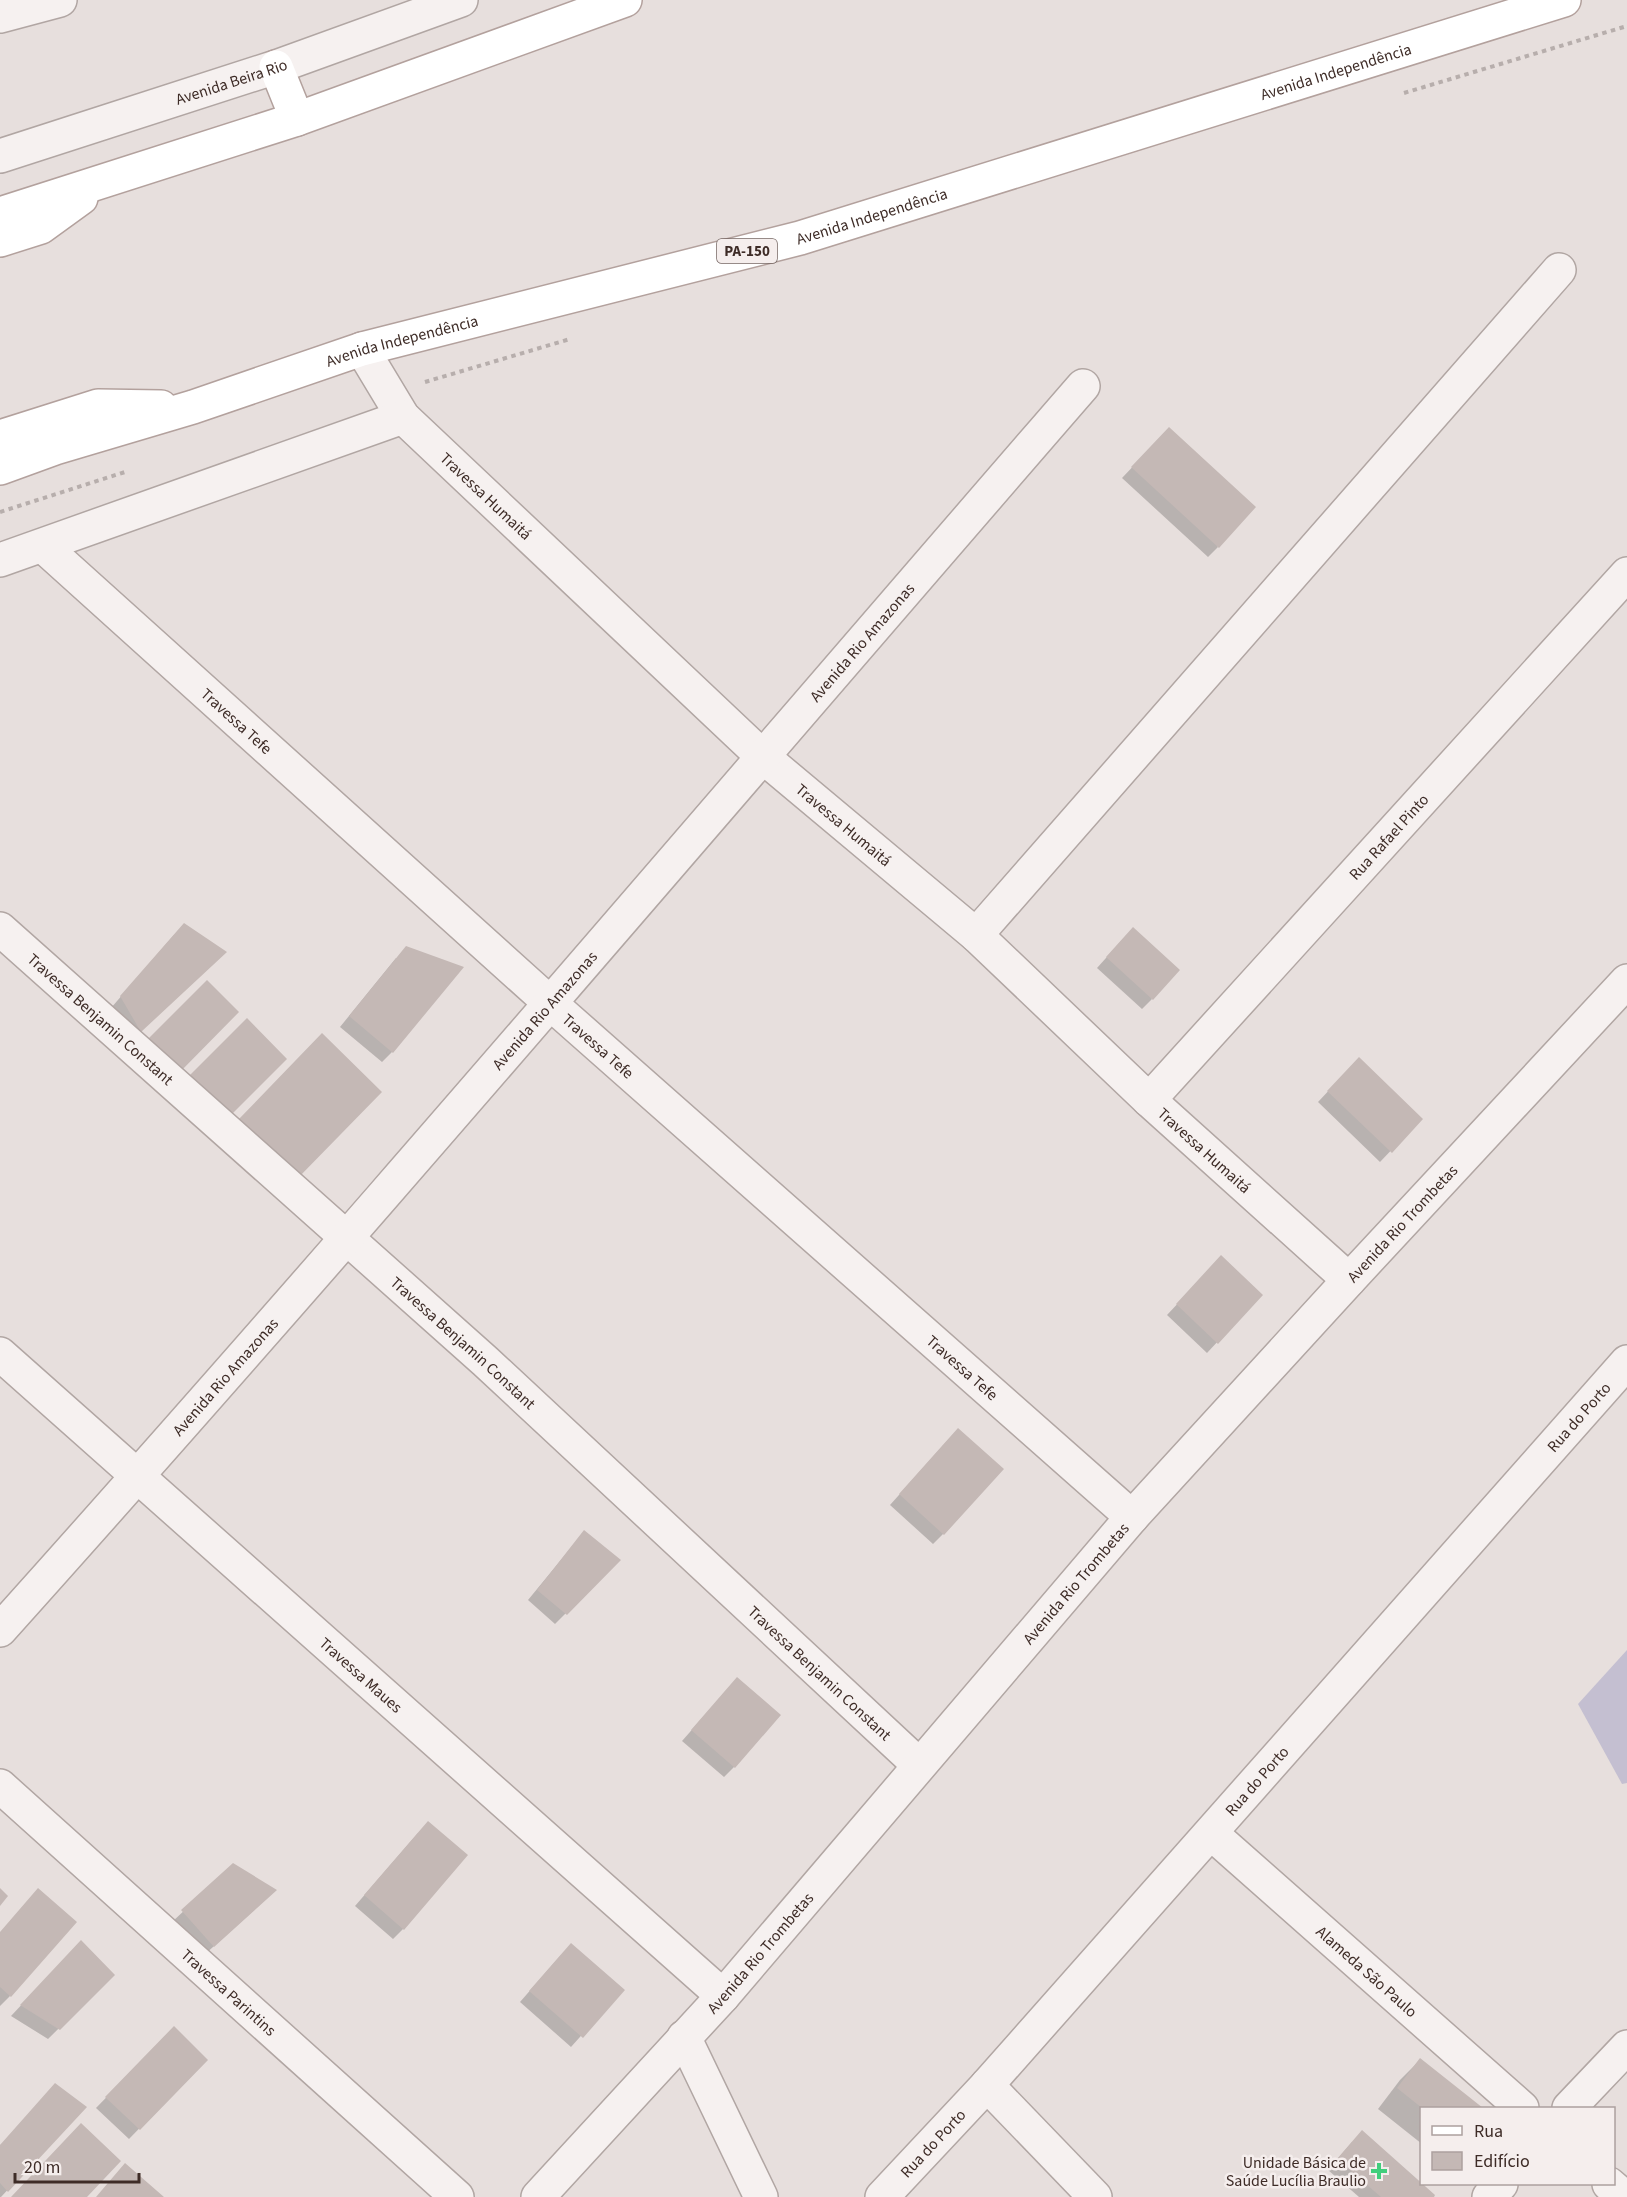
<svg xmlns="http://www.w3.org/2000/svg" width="1627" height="2197" font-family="'Source Sans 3',sans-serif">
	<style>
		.green { fill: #c4bfd1 }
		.shadow { fill: #0003 }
		.building { fill: #c4b8b5 }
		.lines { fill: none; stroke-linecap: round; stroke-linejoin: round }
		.minor-casing { stroke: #b1a6a3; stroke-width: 36 }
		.major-casing { stroke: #b3a19d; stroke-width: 36 }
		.path { stroke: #b7aeac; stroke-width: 4; stroke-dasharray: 4.5 4.5; stroke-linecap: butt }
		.minor { stroke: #f6f1f0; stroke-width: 33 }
		.major { stroke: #fff; stroke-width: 33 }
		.poi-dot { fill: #41ce7c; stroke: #f5eeed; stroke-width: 2 }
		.labels { text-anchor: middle; stroke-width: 5; stroke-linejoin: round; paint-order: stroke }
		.shield { fill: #f5eeed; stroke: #756662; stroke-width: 1.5 }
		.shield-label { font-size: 15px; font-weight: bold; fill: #3e2c27 }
		.street-label { font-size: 16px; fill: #3e2c27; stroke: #f5eeed }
		.poi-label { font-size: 16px; fill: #3e2c27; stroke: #f5eeed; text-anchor: end }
	</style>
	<rect width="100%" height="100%" fill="#e7dfdd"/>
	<!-- green -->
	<path class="green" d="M1627,1650V1783L1622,1784L1578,1704Z"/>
	<!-- shadow -->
	<path class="shadow" d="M1159,439L1218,547L1208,557L1122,478Z
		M174,935L215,962L130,1041L111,1008Z
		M1123,939L1152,999L1142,1009L1097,968Z
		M396,958L392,1052L382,1062L340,1027Z
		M1349,1069L1421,1119L1380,1162L1318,1102Z
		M1211,1268L1261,1295L1207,1353L1167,1315Z
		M948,1440L943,1534L933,1544L890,1505Z
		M584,1532L619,1560L555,1624L528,1600Z
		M727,1690L734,1767L724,1777L682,1741Z
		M418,1833L403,1929L393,1939L355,1906Z
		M233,1865L265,1900L203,1956L172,1922Z
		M0,1932L10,1996L0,2006Z
		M71,1952L113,1975L48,2039L11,2016Z
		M561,1955L622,1990L571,2047L520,2002Z
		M174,2028L206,2060L129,2139L96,2108Z
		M1420,2060L1481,2108H1422V2144L1378,2109L1400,2080Z
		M85,2107L1,2197H0V2145Z
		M1352,2142L1432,2197H1359L1328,2170Z"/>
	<!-- building -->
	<path class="building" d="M1169,427L1256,507L1219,548L1131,467Z
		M184,923L227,952L141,1032L120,996Z
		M1133,927L1180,970L1153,1000L1106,957Z
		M406,946L464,967L393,1053L349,1016Z
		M207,980L239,1012L180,1072L147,1040Z
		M247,1018L287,1059L228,1118L187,1078Z
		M322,1033L382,1092L298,1178L239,1119Z
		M1359,1057L1423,1119L1392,1153L1327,1091Z
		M1221,1255L1263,1295L1218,1344L1176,1304Z
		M958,1428L1004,1469L944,1535L899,1494Z
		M584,1530L621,1560L567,1615L537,1590Z
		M737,1677L781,1715L735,1768L691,1730Z
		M428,1821L468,1855L404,1930L364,1895Z
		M233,1863L277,1890L214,1947L181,1910Z
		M0,1888L8,1896L0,1906Z
		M38,1888L77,1922L11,1997L0,1987V1932Z
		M81,1940L115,1975L60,2030L20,2005Z
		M571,1943L625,1990L583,2038L529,1991Z
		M174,2026L208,2060L140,2130L105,2097Z
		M1420,2058L1483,2108H1422L1397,2088Z
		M55,2083L87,2107L8,2192L0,2183V2145Z
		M81,2123L121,2161L87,2197H11Z
		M1362,2130L1435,2195L1434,2197H1381L1337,2159Z
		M125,2163L164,2197H96Z"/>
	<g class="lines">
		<!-- minor casing -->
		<g class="minor-casing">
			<g id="minor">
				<path d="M0,16L60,0"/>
				<path id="s1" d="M0,156L276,67L461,0"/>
				<path id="s2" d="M362,349L403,417L762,756L976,935L1149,1100L1349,1280"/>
				<path id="s3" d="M43,546L550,1003L1132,1517"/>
				<path d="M0,560L403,417"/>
				<path id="s4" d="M0,929L485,1361L919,1765"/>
				<path d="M976,935L1559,270"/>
				<path id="s5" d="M1149,1100L1627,574"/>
				<path id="s6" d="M0,1354L723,1996"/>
				<path id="s7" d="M0,1630C367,1221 722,802 1083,386"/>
				<path id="s8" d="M0,1786L457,2197"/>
				<path id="s9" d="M1212,1834L1522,2108"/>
				<path d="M684,2037L761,2197"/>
				<path d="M987,2085L1095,2197"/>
				<path d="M1569,2108L1627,2047"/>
				<path d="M1609,2184L1624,2197"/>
				<path id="s10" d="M538,2197L723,1996L1132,1517L1349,1280L1627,981"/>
				<path id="s11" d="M882,2197L987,2085L1627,1362"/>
				<path d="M1489,2197L1501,2184"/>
			</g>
		</g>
		<!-- major casing -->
		<g class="major-casing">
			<g id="major">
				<path d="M276,67L297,119"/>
				<path d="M0,214L297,119L625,0"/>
				<path d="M0,240L41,227L81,198"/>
				<path d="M0,437L98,406L161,407"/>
				<path id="s12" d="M0,468L55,448L193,407L362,349L800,238L1564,0"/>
			</g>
		</g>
		<!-- path -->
		<path class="path" d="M1404,93L1627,26
			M425,382L570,339
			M0,512L125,472"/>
		<!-- minor -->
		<use href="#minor" class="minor"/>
		<!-- major -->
		<use href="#major" class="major"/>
	</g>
	<!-- markers -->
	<path class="poi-dot" d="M1376 2162h6v6h6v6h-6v6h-6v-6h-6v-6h6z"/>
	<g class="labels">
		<!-- shield labels -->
		<rect class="shield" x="717" y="239" width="60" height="24" rx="4.5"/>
		<g class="shield-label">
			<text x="747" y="256">PA-150</text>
		</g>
		<!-- street labels -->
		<g class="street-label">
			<text dy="6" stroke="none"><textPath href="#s12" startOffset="1394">Avenida Independência</textPath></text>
			<text dy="6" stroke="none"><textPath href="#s1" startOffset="243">Avenida Beira Rio</textPath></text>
			<text dy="6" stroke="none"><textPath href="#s12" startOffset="908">Avenida Independência</textPath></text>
			<text dy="6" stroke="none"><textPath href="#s12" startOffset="422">Avenida Independência</textPath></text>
			<text dy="6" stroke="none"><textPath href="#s2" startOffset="194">Travessa Humaitá</textPath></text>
			<text dy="6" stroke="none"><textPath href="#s7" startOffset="1311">Avenida Rio Amazonas</textPath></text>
			<text dy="6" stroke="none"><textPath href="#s3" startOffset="261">Travessa Tefe</textPath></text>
			<text dy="6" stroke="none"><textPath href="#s2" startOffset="680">Travessa Humaitá</textPath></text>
			<text dy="6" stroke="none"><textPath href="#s5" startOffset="356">Rua Rafael Pinto</textPath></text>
			<text dy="6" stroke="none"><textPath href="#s7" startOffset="825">Avenida Rio Amazonas</textPath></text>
			<text dy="6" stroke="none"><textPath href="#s4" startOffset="135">Travessa Benjamin Constant</textPath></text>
			<text dy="6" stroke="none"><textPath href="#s3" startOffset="747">Travessa Tefe</textPath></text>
			<text dy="6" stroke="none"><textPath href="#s2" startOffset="1166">Travessa Humaitá</textPath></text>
			<text dy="6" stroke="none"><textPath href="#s10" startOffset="1302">Avenida Rio Trombetas</textPath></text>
			<text dy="6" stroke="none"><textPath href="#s4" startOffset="621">Travessa Benjamin Constant</textPath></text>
			<text dy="6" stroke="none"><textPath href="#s3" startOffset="1233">Travessa Tefe</textPath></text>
			<text dy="6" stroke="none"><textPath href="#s7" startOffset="339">Avenida Rio Amazonas</textPath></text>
			<text dy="6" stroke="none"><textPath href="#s11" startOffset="1046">Rua do Porto</textPath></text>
			<text dy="6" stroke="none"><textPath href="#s10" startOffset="816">Avenida Rio Trombetas</textPath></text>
			<text dy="6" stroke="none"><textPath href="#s4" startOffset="1107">Travessa Benjamin Constant</textPath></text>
			<text dy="6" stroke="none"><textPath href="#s6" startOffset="483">Travessa Maues</textPath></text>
			<text dy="6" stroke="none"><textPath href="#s11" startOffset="560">Rua do Porto</textPath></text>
			<text dy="6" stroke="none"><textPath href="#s10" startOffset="330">Avenida Rio Trombetas</textPath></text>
			<text dy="6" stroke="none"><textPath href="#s9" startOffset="207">Alameda São Paulo</textPath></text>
			<text dy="6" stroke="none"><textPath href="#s8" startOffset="308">Travessa Parintins</textPath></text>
			<text dy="6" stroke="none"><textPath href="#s11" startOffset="74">Rua do Porto</textPath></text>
		</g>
		<!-- poi labels -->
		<g class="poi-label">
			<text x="1366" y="2168">Unidade Básica de<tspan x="1366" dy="18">Saúde Lucília Braulio</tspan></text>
		</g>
	</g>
	<!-- legend -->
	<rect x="1420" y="2107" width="195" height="78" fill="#f5eeed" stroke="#aca09e" stroke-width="1.5"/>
	<rect x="1432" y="2126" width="30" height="9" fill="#ffffff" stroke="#aca09e" stroke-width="1.5"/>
	<text x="1474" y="2137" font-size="18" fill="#3e2c27">Rua</text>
	<rect x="1432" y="2152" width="30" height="18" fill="#c4b8b5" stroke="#aca09e" stroke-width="1.5"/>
	<text x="1474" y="2167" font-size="18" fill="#3e2c27">Edifício</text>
	<!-- scale -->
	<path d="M15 2173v9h124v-9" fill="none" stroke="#3e2c27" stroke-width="3"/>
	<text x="24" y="2173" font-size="18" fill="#3e2c27" stroke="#f5eeed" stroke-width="4.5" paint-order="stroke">20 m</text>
</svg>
